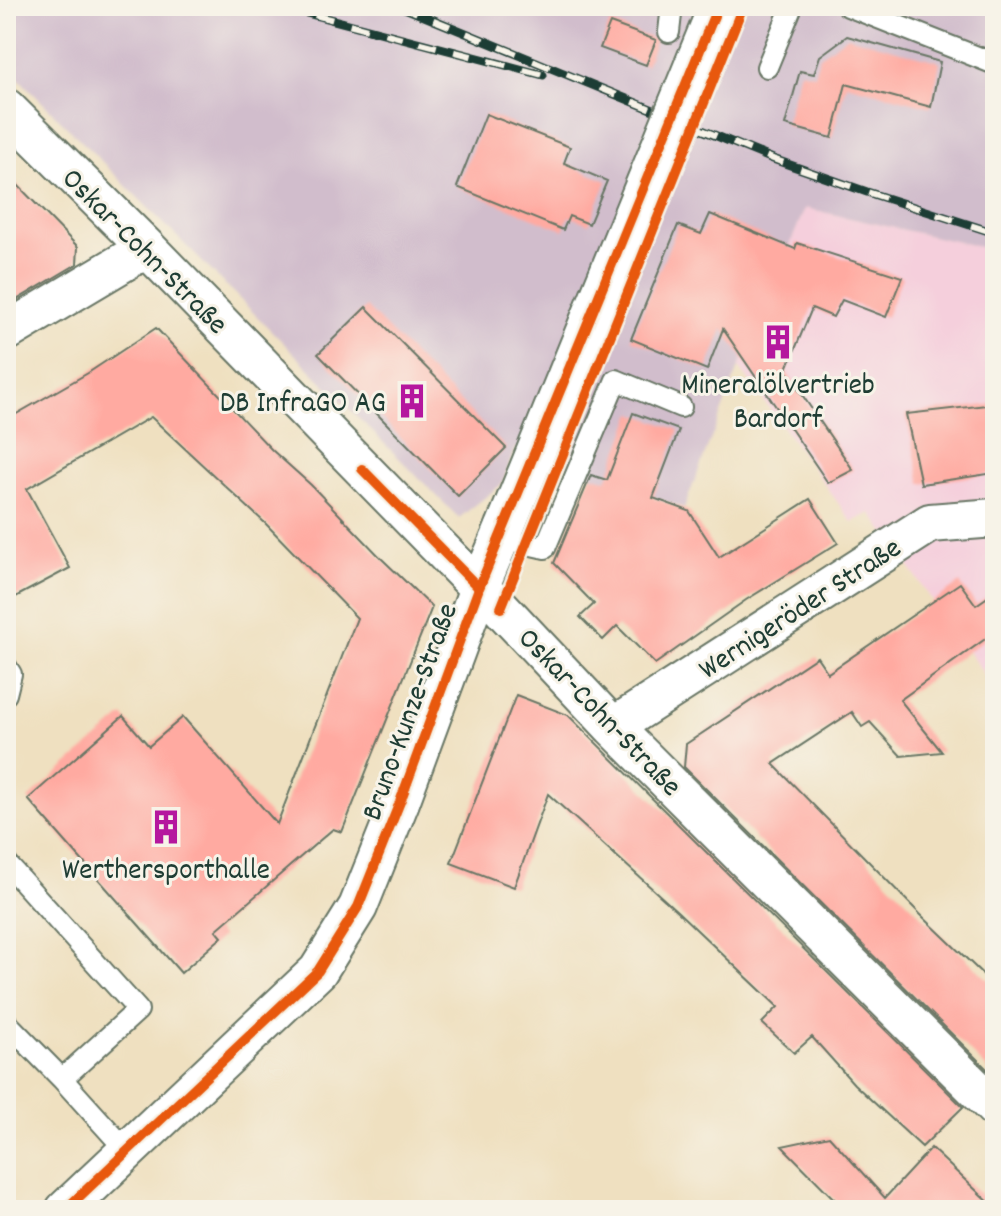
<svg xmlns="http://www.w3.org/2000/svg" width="1001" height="1216" font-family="Dekko,sans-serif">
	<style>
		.built { fill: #f5cfdc }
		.industrial { fill: #d1bdcc }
		.building { fill: #ffaaa1 }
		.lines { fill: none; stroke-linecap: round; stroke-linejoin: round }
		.lane-casing { stroke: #687665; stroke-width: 24 }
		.street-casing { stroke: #687665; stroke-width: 42 }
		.lane { stroke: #fff; stroke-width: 20 }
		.street { stroke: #fff; stroke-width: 38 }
		.rail-casing { stroke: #1f3d34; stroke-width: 9 }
		.rail { stroke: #f7f3e8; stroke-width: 6; stroke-dasharray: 18; stroke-linecap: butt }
		.street-bridge-casing { stroke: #687665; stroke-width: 42; stroke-linecap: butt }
		.street-bridge { stroke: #fff; stroke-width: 38 }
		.cycleway-casing { stroke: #f7f3e8; stroke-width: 15 }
		.cycleway { stroke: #e8590c; stroke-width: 10 }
		.labels { text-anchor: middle; stroke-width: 6; stroke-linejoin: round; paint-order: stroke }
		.street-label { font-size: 30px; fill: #1f3d34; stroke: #f7f3e8 }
		.poi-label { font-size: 30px; fill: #1f3d34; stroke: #f7f3e8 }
	</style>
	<rect width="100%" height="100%" fill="#f7f3e8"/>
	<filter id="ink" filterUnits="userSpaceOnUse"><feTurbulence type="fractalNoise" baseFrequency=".0125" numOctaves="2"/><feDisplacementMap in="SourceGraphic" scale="16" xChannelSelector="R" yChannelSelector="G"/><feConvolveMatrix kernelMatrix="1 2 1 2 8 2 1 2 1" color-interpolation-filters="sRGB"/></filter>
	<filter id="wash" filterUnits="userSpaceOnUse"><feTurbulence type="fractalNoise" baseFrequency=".006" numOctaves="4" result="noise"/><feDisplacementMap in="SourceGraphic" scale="32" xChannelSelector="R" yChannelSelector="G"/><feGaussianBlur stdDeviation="1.8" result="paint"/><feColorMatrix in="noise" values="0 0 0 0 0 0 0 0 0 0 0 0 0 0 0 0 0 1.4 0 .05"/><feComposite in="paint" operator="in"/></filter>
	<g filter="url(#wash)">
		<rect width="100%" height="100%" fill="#efe0c0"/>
		<!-- built -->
		<path class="built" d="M805,208L995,250V676L988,680L871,513L852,522L739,367Z"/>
		<!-- industrial -->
		<path class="industrial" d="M6,6H995V250L805,208L739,367L684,508L515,448L502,484L459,518L6,66Z"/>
		<g id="blocks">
			<!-- building -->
			<path class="building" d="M610,23L656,40L646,65L600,48Z
				M847,36L940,62L931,107L846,84L832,138L785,125L800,71L814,74L820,56Z
				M486,114L570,147L564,163L607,181L589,224L569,216L563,230L457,187Z
				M6,173L78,247L77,264L13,302L6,289Z
				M710,214L795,249L797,243L902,277L886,317L842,300L833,317L812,308L786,371L853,470L828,483L723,329L707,370L631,339L678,225L701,234Z
				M366,307L506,448L458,496L318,354Z
				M156,328L272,450L311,485L382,559L432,607L342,832L333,829L216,930L222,937L181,973L28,799L123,716L149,746L183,717L277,824L357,618L266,524L151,417L27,489L70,568L6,602V420L88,373Z
				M995,404V473L921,484L906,414Z
				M633,413L679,430L653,498L689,511L719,557L810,499L838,543L746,600L655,664L617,626L603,640L580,617L594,604L554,563L591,475L607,480Z
				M960,583L976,605L995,592V632L900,700L942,752L901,756L870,722L862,727L852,712L773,764L920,914L995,986L994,1076L684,767L686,744L817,657L828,673Z
				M516,695L568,715L963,1107L922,1147L854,1084L812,1037L794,1053L762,1023L778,1007L678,912L548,794L514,887L451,863Z
				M829,1136L885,1198L931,1148L995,1208V1210H845L782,1146Z"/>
		</g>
	</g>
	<g filter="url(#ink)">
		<use href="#blocks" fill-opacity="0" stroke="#687665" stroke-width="2"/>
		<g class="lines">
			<!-- lane casing -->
			<g class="lane-casing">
				<path id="lane" d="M848,6L995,64
					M669,32L672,6
					M767,67L792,6
					M500,538L545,548L616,380L681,407
					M6,666L11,674L6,694
					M6,863L138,1010L62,1079L127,1151
					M6,1022L62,1079"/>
			</g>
			<!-- street casing -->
			<g class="street-casing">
				<path id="street" d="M6,108L147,248L479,588L501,608L613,727L995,1108
					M6,332L147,248
					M613,727L930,523L995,518
					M65,1210L318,971L358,907L400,802L479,588L505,527"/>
			</g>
			<!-- lane -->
			<use href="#lane" class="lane"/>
			<!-- street -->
			<use href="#street" class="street"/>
			<!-- rail casing -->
			<g class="rail-casing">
				<path id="rail" d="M280,6L543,75
					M400,6L773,159L867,192L995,233"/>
			</g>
			<!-- rail -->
			<use href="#rail" class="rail"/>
			<!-- street-bridge casing -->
			<g class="street-bridge-casing">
				<path id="street-bridge" d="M505,527L718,6"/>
			</g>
			<!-- street-bridge -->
			<use href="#street-bridge" class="street-bridge"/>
			<!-- cycleway casing -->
			<g class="cycleway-casing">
				<path id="cycleway" d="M362,469L479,588
					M501,608L743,6
					M65,1210L318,971L358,907L400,802L479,588L718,6"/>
			</g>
			<!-- cycleway -->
			<use href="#cycleway" class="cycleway"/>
		</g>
	</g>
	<!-- icons -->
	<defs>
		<g id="building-bare" transform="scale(2.76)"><path d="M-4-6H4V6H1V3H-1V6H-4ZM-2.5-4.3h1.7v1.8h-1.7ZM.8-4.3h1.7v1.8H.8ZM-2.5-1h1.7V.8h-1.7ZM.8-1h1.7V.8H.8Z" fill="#b5179e" stroke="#f7f3e8" stroke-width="2.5" paint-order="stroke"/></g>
	</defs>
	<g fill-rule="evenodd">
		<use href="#building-bare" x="778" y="342"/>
		<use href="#building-bare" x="412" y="401"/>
		<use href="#building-bare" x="166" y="827"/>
	</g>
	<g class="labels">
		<!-- street labels -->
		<g class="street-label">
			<text transform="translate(146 250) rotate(45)" y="10">Oskar-Cohn-Straße</text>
			<text transform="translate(799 607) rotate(-33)" y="10">Wernigeröder Straße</text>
			<text transform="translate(408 711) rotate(-70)" y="10">Bruno-Kunze-Straße</text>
			<text transform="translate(601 711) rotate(46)" y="10">Oskar-Cohn-Straße</text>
		</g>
		<!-- poi labels -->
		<g class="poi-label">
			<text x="778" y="393">Mineralölvertrieb<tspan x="778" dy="34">Bardorf</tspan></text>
			<text x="386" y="411" text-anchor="end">DB InfraGO AG</text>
			<text x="166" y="878">Werthersporthalle</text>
		</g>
	</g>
	<!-- margin -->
	<rect width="1001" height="1216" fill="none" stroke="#f7f3e8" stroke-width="32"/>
</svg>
